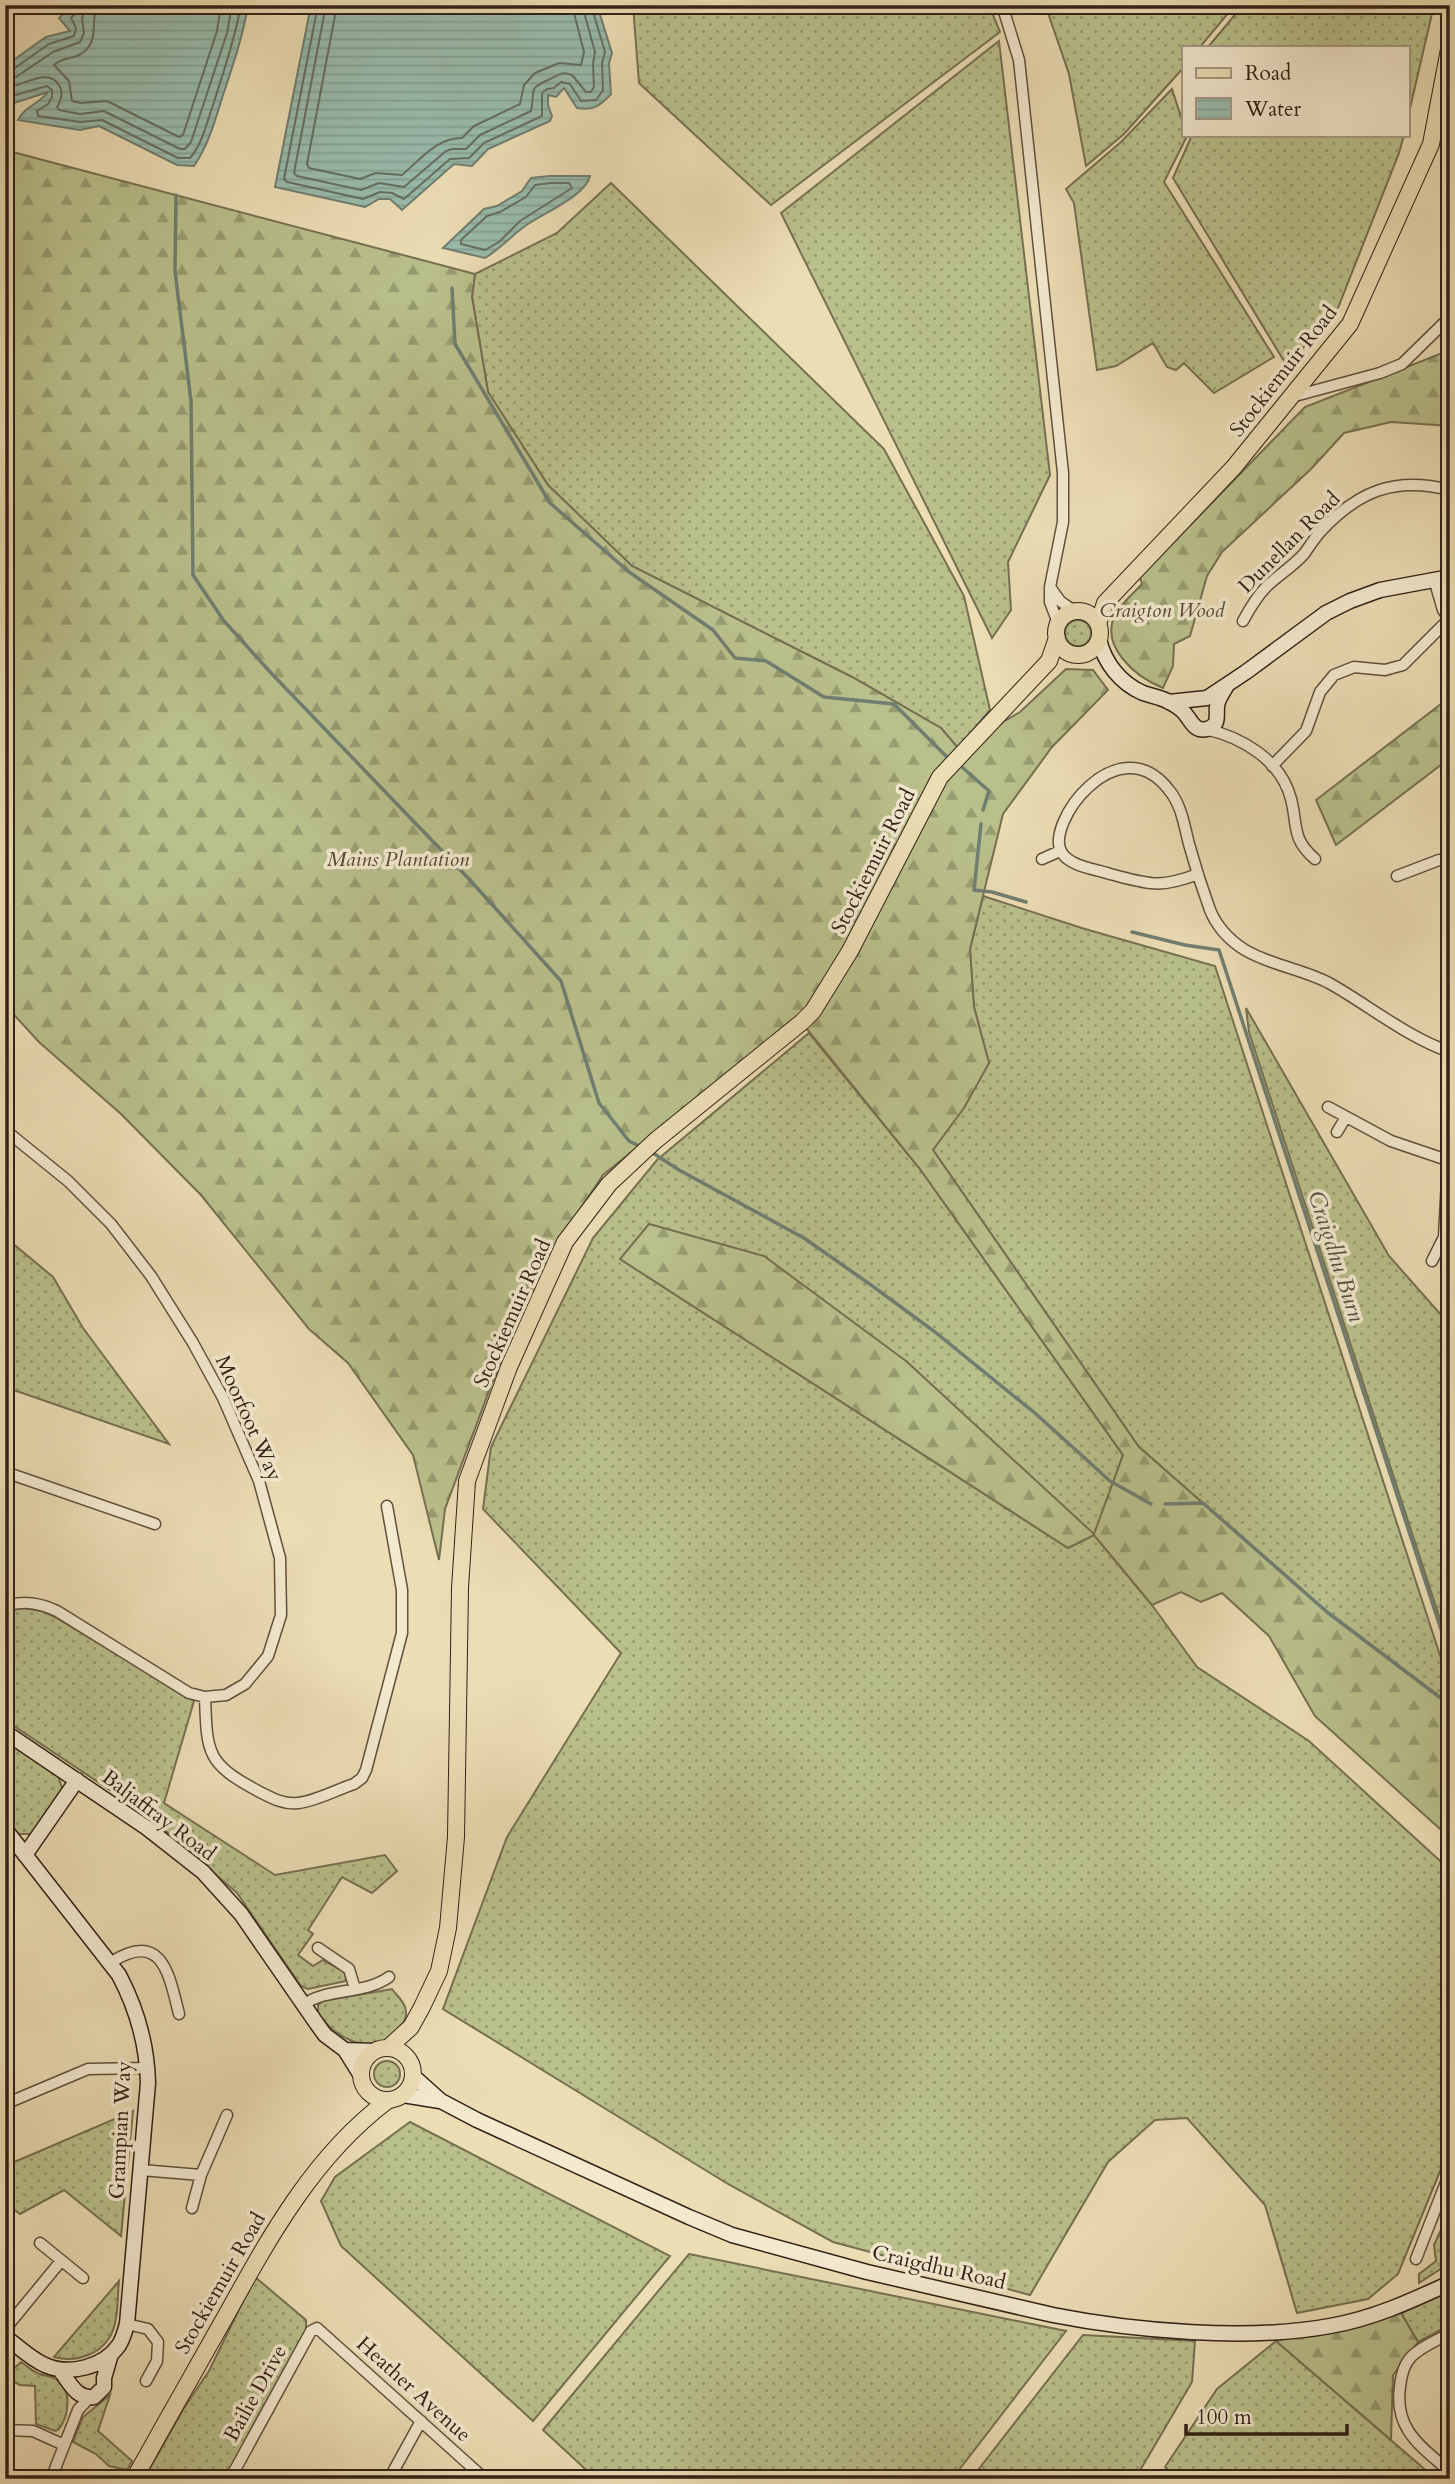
<svg xmlns="http://www.w3.org/2000/svg" width="1455" height="2484" font-family="Cardo,serif">
	<style>
		.grass { fill: url(#grass-dots); stroke: #767052; stroke-width: 2; fill-rule: evenodd }
		.forest { fill: url(#forest-firs); stroke: #767052; stroke-width: 2 }
		.water { fill: url(#water-rules); stroke: #707e71; stroke-width: 2 }
		.lines { fill: none; stroke-linecap: round; stroke-linejoin: round }
		.shore { stroke: #666e62; stroke-width: 2 }
		.stream { stroke: #707e71; stroke-width: 3.5 }
		.street-casing { stroke: #60503e; stroke-width: 13 }
		.secondary-casing { stroke: #322117; stroke-width: 17 }
		.primary-casing { stroke: #322117; stroke-width: 18 }
		.street { stroke: #f3e9cf; stroke-width: 10 }
		.secondary { stroke: #f3e9cf; stroke-width: 14 }
		.primary { stroke: #ecddb5; stroke-width: 16 }
		.labels { text-anchor: middle; stroke-width: 7; stroke-linejoin: round; paint-order: stroke }
		.street-label { font-size: 21px; fill: #322117; stroke: #f3e9cf }
		.park-label { font-size: 21px; font-style: italic; fill: #544934; stroke: #f3e9cf }
		.water-label { font-size: 23px; font-style: italic; fill: #515044; stroke: #f3e9cf }
	</style>
	<defs>
		<pattern id="grass-dots" width="8" height="8" patternUnits="userSpaceOnUse" patternTransform="scale(1.75)"><rect width="8" height="8" fill="#b9c08c"/><path d="M2 2h.1M6 6h.1" fill="none" stroke="#979c71" stroke-width="1.8" stroke-linecap="round"/></pattern>
		<pattern id="forest-firs" width="22" height="20" patternUnits="userSpaceOnUse" patternTransform="scale(1.75)"><rect width="22" height="20" fill="#b9c08c"/><path d="M5 1l3.5 6h-7zM16 11l3.5 6h-7z" fill="#979c71"/></pattern>
		<pattern id="water-rules" width="6" height="5" patternUnits="userSpaceOnUse" patternTransform="scale(1.75)"><rect width="6" height="5" fill="#99bcad"/><path d="M0 2.5h6" fill="none" stroke="#84a194"/></pattern>
	</defs>
	<rect width="100%" height="100%" fill="#ecddb5"/>
	<filter id="stains"><feTurbulence type="fractalNoise" baseFrequency=".00286" numOctaves="4"/><feColorMatrix values="0 0 0 0 .2 0 0 0 0 .09 0 0 0 0 .02 0 0 0 .5 -.17"/></filter>
	<radialGradient id="worn" r=".72"><stop offset=".6" stop-color="#630" stop-opacity="0"/><stop offset="1" stop-color="#630" stop-opacity=".3"/></radialGradient>
	<!-- grass -->
	<path class="grass" d="M633,5H989L1000,32L771,205L639,83Z
		M1052,5H1235L1200,47H1184V67L1124,134L1086,166L1069,74L1047,10Z
		M1243,5H1434L1408,117V47H1208Z
		M999,41L1050,475L1008,562L1011,610L992,638L781,213Z
		M1172,89L1184,126V135L1187,136L1164,182L1274,357L1214,393L1184,363L1176,370L1167,367L1153,343L1116,366L1097,370L1074,203L1066,189L1121,142Z
		M1192,135H1404L1399,153L1338,308L1287,366L1173,178Z
		M611,183L884,449L964,596L990,710L958,748L941,728L852,677L632,566L548,485L488,392L472,296L475,274L557,233Z
		M1065 633a13 13 0 1 1 26 0a13 13 0 1 1-26 0Z
		M983,896L1085,929L1215,966L1450,1686V1705L1327,1612L1139,1447L933,1150L989,1063L974,1007L970,949Z
		M1246,1008L1389,1256L1450,1325V1650L1249,1032Z
		M809,1033L920,1169L1123,1455L1094,1535L1152,1605L1197,1667L1309,1741L1450,1870V2147L1398,2274L1368,2299L1297,2313L1265,2205L1187,2118L1155,2120L1108,2162L1030,2295L833,2242L728,2184L443,2009L507,1837L621,1653L483,1509L491,1447L593,1238L657,1160ZM620,1259L906,1361L1093,1535L1068,1548Z
		M5,1237L53,1277L83,1328L169,1444L5,1387Z
		M22,1608L42,1611L55,1617L194,1701L164,1803L275,1875L385,1855L397,1871L372,1893L342,1877L308,1930L313,1934L298,1955L313,1966L323,1960L345,1972L346,1981L308,1989L301,1986L237,1893L146,1814L5,1720V1612Z
		M5,1741L58,1775L63,1791L35,1834H17L5,1819Z
		M392,1989C397,1996 406,2003 406,2012C407,2020 401,2026 396,2031C372,2060 336,2037 318,2014V2005L323,2001Z
		M374 2074a13 13 0 1 1 26 0a13 13 0 1 1-26 0Z
		M133,2111L121,2236L64,2190L20,2214L5,2203V2166Z
		M410,2122L670,2256L533,2421L341,2246L321,2201L335,2177Z
		M1450,2210V2263L1419,2283V2274L1436,2261L1434,2245Z
		M689,2254L1066,2331L952,2479H596L543,2430Z
		M255,2277L306,2320V2331L225,2479H144L184,2408L209,2371Z
		M119,2281C117,2297 119,2315 113,2330C104,2354 77,2363 54,2357Z
		M1450,2291V2325L1418,2342L1401,2313Z
		M1083,2335L1195,2341L1192,2382L1135,2479H971Z
		M1276,2341L1436,2479H1178L1165,2467L1217,2389Z
		M21,2362C27,2366 33,2372 40,2374C45,2376 51,2376 56,2379C73,2390 69,2417 58,2430L55,2431L36,2424L35,2386L20,2385L5,2377Z
		M110,2395L98,2431L132,2461L127,2470L109,2466L96,2454L73,2442L83,2417Z"/>
	<!-- forest -->
	<path class="forest" d="M5,150L475,274L472,297L488,392L548,485L632,566L852,677L941,728L958,748L1020,712L1066,669L1093,670L1108,690L1052,747L1003,814L970,949L974,1007L989,1063L964,1108L933,1150L1139,1447L1327,1612L1450,1705V1838L1315,1716L1269,1636L1222,1593L1201,1602L1181,1592L1152,1605L1094,1535L1068,1548L620,1259L649,1224L764,1256L906,1361L1094,1534L1123,1455L920,1169L798,1018L603,1175L573,1220L492,1383L445,1509L439,1560L413,1455L348,1363L309,1329L201,1195L121,1114L39,1042L5,1005Z
		M1450,350V426L1391,422L1344,433L1311,469L1222,552L1207,576L1190,636L1174,644L1173,666L1163,688C1136,677 1098,646 1116,613C1122,603 1134,593 1142,584L1140,577L1305,407Z
		M1450,697V758L1336,845L1316,800Z
		M1401,2313L1418,2342L1393,2375L1391,2440L1276,2341Z"/>
	<!-- water -->
	<path class="water" d="M73,5H248C243,36 233,65 223,95C215,120 209,144 194,166L177,165L99,126L80,130L18,120C25,106 39,104 48,92L11,104L5,102V66L46,37L70,31L59,18Z
		M311,5H597L612,53L609,63L611,94C600,106 593,111 577,108L564,88L556,97L548,95V105L552,116L550,121L488,149L472,166L454,164L402,210L390,199H379L365,207L275,187Z
		M550,176H590C586,196 541,214 525,226C510,237 501,248 485,258L443,248L484,209L497,206L522,191L531,178Z"/>
	<g class="lines">
		<!-- shore -->
		<path class="shore" d="M97,5C96,11 94,17 94,22C94,38 92,51 74,57C67,59 60,59 54,65L69,81L72,101L80,103L107,101L179,137L183,135L217,31L221,5
			M318,5L284,179L287,182L363,199L380,192L392,193L404,199L450,159L469,158L484,143L542,116V93L547,89L554,88L561,82L570,84L581,101L596,100L603,90L602,63L605,52L591,5
			M326,5L294,173L297,176L361,190L379,183L404,187L446,151L452,149H466L480,135L531,111C536,89 526,90 550,79C559,75 561,71 572,75L586,92H591L594,87L593,64L595,52L582,5
			M337,5L307,164L309,168L360,179L376,173L402,175C420,160 436,138 462,138L474,126L520,104L524,85L535,73L559,63L581,65L584,52L572,5
			M5,71L12,70L49,44L74,36L76,28L71,18L77,11V5
			M5,80L16,77L53,52L80,42L84,33L82,19L86,5
			M5,87C21,88 47,66 59,85C64,93 61,100 57,107L59,110L80,114L104,111L180,149H185L191,142L227,33L232,5
			M5,96H12L47,86L52,90V97L48,104L37,111L38,116L80,122L102,120L178,158H190C203,143 207,121 214,102C224,70 235,39 241,5
			M550,183H569L572,188L520,221L499,242L485,250L461,244V240L487,216L500,212L526,197L535,185Z"/>
		<!-- stream -->
		<path class="stream" d="M176,195L175,271L191,401L193,575L224,621L272,674L469,879L561,981L599,1103L629,1141L637,1145
			M452,288L455,344L550,503L629,572L713,630L735,658L766,661L824,697L894,704L947,757
			M963,768L989,791L983,810
			M981,824L974,890L992,892L1026,902
			M1132,932L1185,945L1219,950L1450,1657
			M653,1153L679,1170L804,1238L871,1285L935,1332L1036,1414L1110,1481L1151,1504
			M1165,1504L1203,1503L1327,1612L1450,1705"/>
		<!-- street casing -->
		<g class="street-casing">
			<path id="street" d="M1002,5L1019,60L1063,473V522L1050,587V602L1058,623
				M1438,114L1450,139
				M1291,397L1380,373L1402,364L1450,317
				M1434,579L1443,610L1450,620
				M1050,587L1060,601L1074,611
				M1243,621C1250,608 1257,596 1267,586C1279,575 1293,566 1304,554C1309,547 1314,539 1320,532C1358,491 1395,476 1450,490
				M1205,729C1242,737 1281,760 1291,799C1298,826 1291,838 1315,859
				M1272,766L1306,731L1320,692L1334,675L1354,667L1385,670L1403,665L1449,619
				M1042,859L1060,851
				M1198,874C1159,889 1149,884 1110,874C1096,869 1071,867 1062,853C1043,825 1118,724 1169,790C1182,806 1184,825 1189,844C1195,866 1202,888 1210,910C1217,927 1229,940 1245,950C1270,965 1302,969 1329,983C1370,1006 1405,1036 1450,1052
				M1397,876L1439,860L1450,861
				M1328,1107L1391,1141L1450,1161
				M5,1130L68,1181L111,1224L151,1276L193,1343L223,1398L259,1481L280,1558L281,1615L268,1656L245,1684L226,1695L205,1697L189,1693L57,1611C40,1603 24,1600 5,1606
				M1337,1132L1346,1117
				M1432,1261L1444,1237L1447,1180L1450,1170
				M5,1472L155,1524
				M205,1697C207,1753 206,1763 258,1791C270,1797 283,1805 298,1803C314,1802 338,1789 354,1784L362,1778L366,1770L402,1633V1590L387,1506
				M318,1948L349,1969L355,1989
				M110,1963C162,1929 169,1974 179,2014
				M303,2005C328,1987 364,1995 389,1977
				M5,2104L88,2069L147,2068
				M141,2170L201,2175
				M192,2208L201,2175L227,2115
				M40,2243L83,2278
				M1416,2259L1450,2172
				M127,2324L148,2329L158,2342L157,2361L146,2381
				M5,2329L61,2261
				M1450,2333C1438,2340 1422,2346 1412,2356C1404,2364 1401,2376 1400,2387C1394,2430 1421,2446 1450,2472
				M5,2430L33,2431L64,2445
				M51,2479L78,2410L89,2398
				M230,2479L311,2331L317,2328L485,2479
				M389,2479L421,2421"/>
		</g>
		<!-- secondary casing -->
		<g class="secondary-casing">
			<path id="secondary" d="M1099,640C1105,663 1120,683 1143,693C1151,696 1161,697 1169,702C1174,704 1183,710 1186,715C1192,722 1195,732 1207,729C1220,725 1216,716 1217,707C1217,701 1223,692 1226,687
				M1169,702L1207,698L1246,672L1326,613L1350,601L1380,590L1450,577
				M5,1732L147,1828L203,1872L241,1914L317,2024L325,2035L345,2050L360,2074
				M5,1829L119,1975C137,2009 147,2045 148,2083L127,2324C125,2331 123,2339 119,2345C104,2367 69,2376 45,2365C31,2359 18,2346 5,2337
				M25,1855L77,1780
				M345,2050L373,2051
				M413,2076L441,2101L477,2120L689,2217L732,2235L867,2272L1053,2315C1134,2331 1249,2341 1330,2326C1372,2319 1411,2301 1450,2283
				M403,2095L440,2101
				M60,2370C70,2383 76,2399 94,2397L104,2387V2378L111,2354"/>
		</g>
		<!-- primary casing -->
		<g class="primary-casing">
			<path id="primary" d="M1056 633a22 22 0 1 1 44 0a22 22 0 1 1-44 0Z
				M1098,624L1105,603L1234,467L1350,324L1431,144L1450,44
				M389,2047L411,2027L422,2007L439,1971L448,1928L456,1837L460,1588L467,1481L509,1367L565,1242L609,1184L655,1141L802,1022L813,1011L850,951L940,777L1049,661L1057,638
				M361 2074a26 26 0 1 1 52 0a26 26 0 1 1-52 0Z
				M134,2479C165,2423 197,2367 228,2312C271,2234 315,2155 387,2101"/>
		</g>
		<!-- street -->
		<use href="#street" class="street"/>
		<!-- secondary -->
		<use href="#secondary" class="secondary"/>
		<!-- primary -->
		<use href="#primary" class="primary"/>
	</g>
	<g class="labels">
		<!-- street labels -->
		<g class="street-label">
			<text transform="translate(1283 371) rotate(-52)" y="7">Stockiemuir Road</text>
			<text transform="translate(1289 542) rotate(-45)" y="7">Dunellan Road</text>
			<text transform="translate(873 861) rotate(-63)" y="7">Stockiemuir Road</text>
			<text transform="translate(512 1313) rotate(-66)" y="7">Stockiemuir Road</text>
			<text transform="translate(249 1418) rotate(66)" y="7">Moorfoot Way</text>
			<text transform="translate(159 1815) rotate(37)" y="7">Baljaffray Road</text>
			<text transform="translate(120 2130) rotate(-87)" y="7">Grampian Way</text>
			<text transform="translate(939 2267) rotate(13)" y="7">Craigdhu Road</text>
			<text transform="translate(220 2283) rotate(-60)" y="7">Stockiemuir Road</text>
			<text transform="translate(414 2389) rotate(42)" y="7">Heather Avenue</text>
			<text transform="translate(255 2393) rotate(-61)" y="7">Bailie Drive</text>
		</g>
		<!-- park labels -->
		<g class="park-label">
			<text x="1162" y="617">Craigton Wood</text>
			<text x="398" y="866">Mains Plantation</text>
		</g>
		<!-- water labels -->
		<g class="water-label">
			<text transform="translate(1337 1256) rotate(72)" y="8">Craigdhu Burn</text>
		</g>
	</g>
	<!-- margin -->
	<rect width="1455" height="2484" fill="none" stroke="#ecddb5" stroke-width="28"/>
	<rect x="7" y="7" width="1441" height="2470" fill="none" stroke="#322117" stroke-width="3.5"/>
	<rect x="14" y="14" width="1427" height="2456" fill="none" stroke="#322117" stroke-width="2"/>
	<!-- legend -->
	<rect x="1182" y="46" width="228" height="91" fill="#f3e9cf" stroke="#a69985" stroke-width="2"/>
	<rect x="1196" y="68" width="35" height="10" fill="#ecddb5" stroke="#a69985" stroke-width="2"/>
	<text x="1245" y="80" font-size="21" fill="#322117">Road</text>
	<rect x="1196" y="98" width="35" height="21" fill="url(#water-rules)" stroke="#a69985" stroke-width="2"/>
	<text x="1245" y="116" font-size="21" fill="#322117">Water</text>
	<!-- scale -->
	<path d="M1186 2424v10h161v-10" fill="none" stroke="#322117" stroke-width="3.5"/>
	<text x="1196" y="2424" font-size="21" fill="#322117" stroke="#f3e9cf" stroke-width="5" paint-order="stroke">100 m</text>
	<rect width="100%" height="100%" filter="url(#stains)"/>
	<rect width="100%" height="100%" fill="url(#worn)"/>
</svg>
